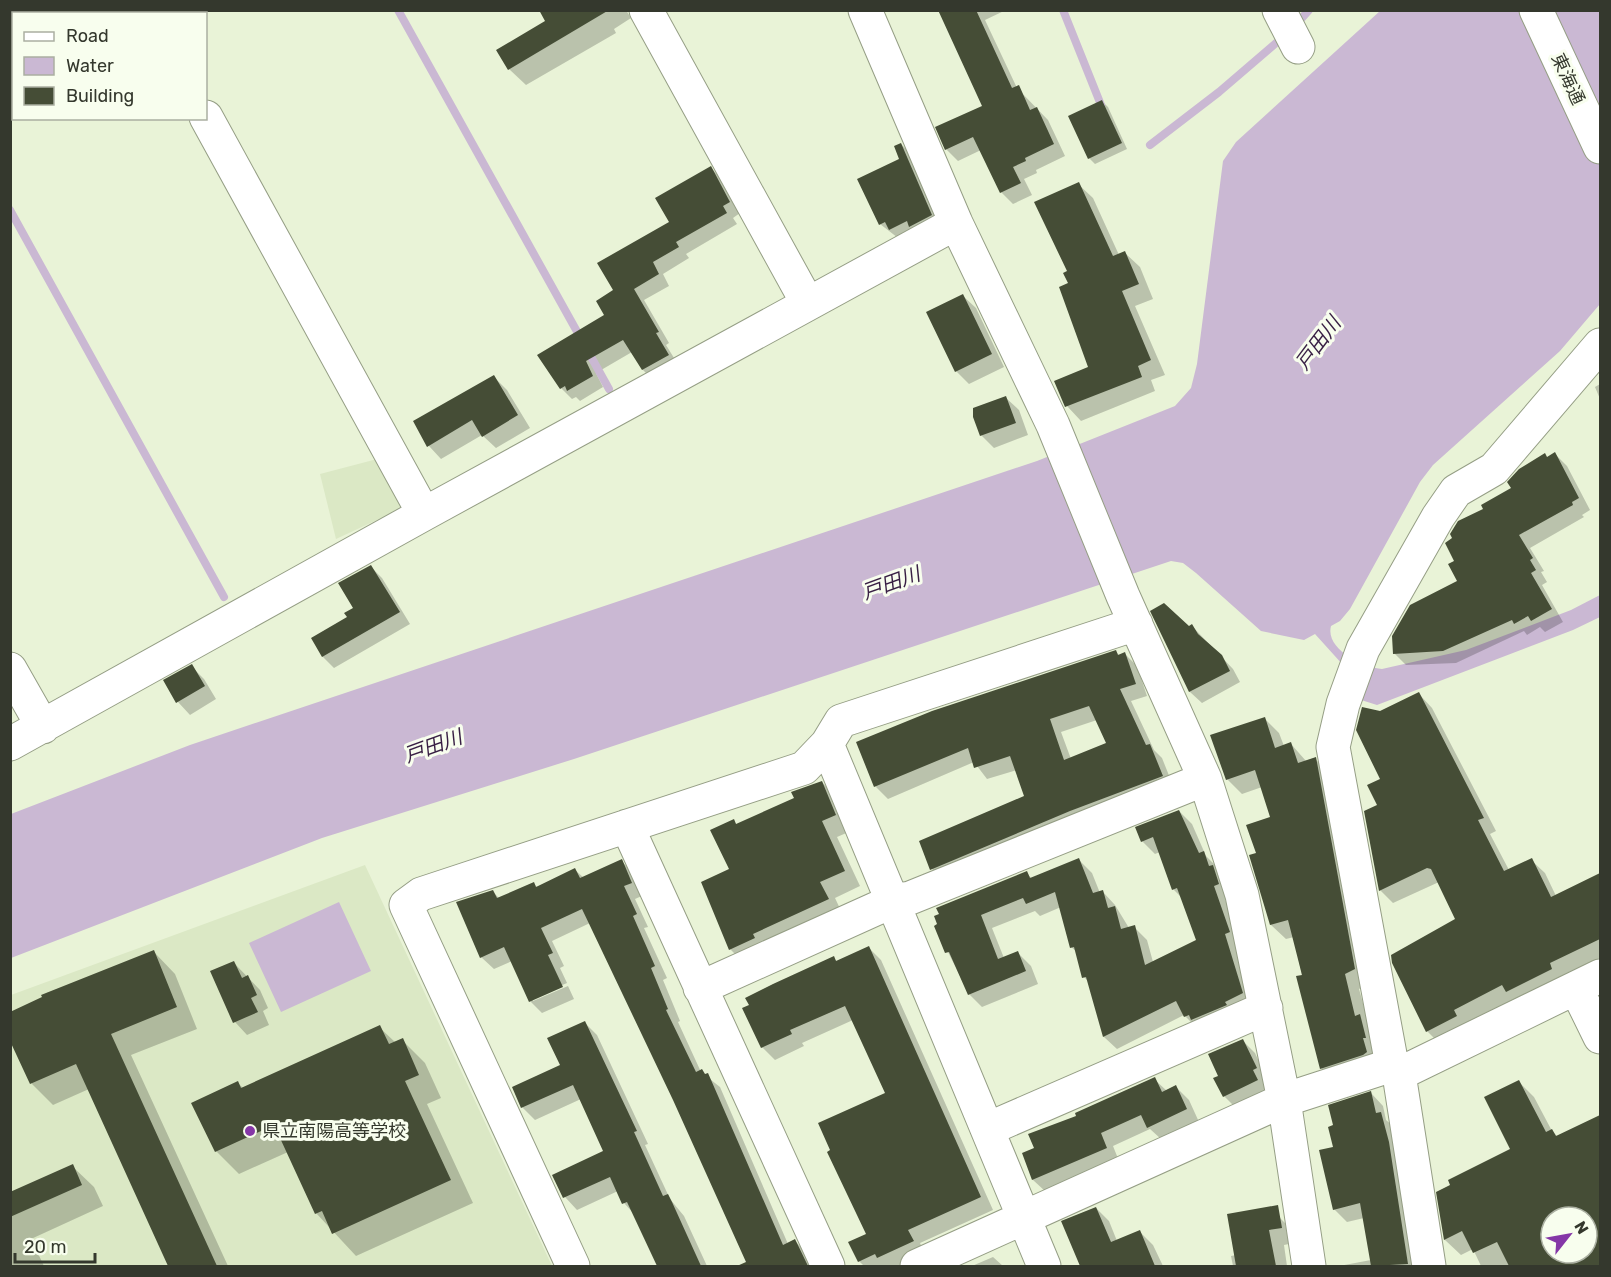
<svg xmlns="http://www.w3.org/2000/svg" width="1611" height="1277" font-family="Rubik,'Noto Sans JP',sans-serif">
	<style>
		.built { fill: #dbe8c5 }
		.water { fill: #cab8d3 }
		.shadow { fill: #0003; fill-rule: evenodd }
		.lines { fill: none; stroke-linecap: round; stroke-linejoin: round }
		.stream { stroke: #cab8d3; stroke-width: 8 }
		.building { fill: #454d36; fill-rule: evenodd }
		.minor-casing { stroke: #959e85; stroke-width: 35 }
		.major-casing { stroke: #959e85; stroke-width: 35 }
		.minor { stroke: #fff; stroke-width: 33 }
		.major { stroke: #fff; stroke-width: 33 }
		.poi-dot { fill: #8537a7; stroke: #f8feee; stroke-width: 2 }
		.labels { text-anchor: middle; stroke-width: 6; stroke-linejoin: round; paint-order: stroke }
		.street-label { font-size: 18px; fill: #34382d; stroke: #f8feee }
		.poi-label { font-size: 18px; fill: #34382d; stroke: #f8feee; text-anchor: start }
		.water-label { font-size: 20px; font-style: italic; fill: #381f44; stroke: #f8feee }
	</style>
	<rect width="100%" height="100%" fill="#e9f3d7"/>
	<!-- built -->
	<path class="built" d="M381,458L407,506L336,539L320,474Z
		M365,865L552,1266H11V995Z"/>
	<!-- water -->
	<path class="water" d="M1380,11H1600V304L1560,351L1433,465L1420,482L1350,609L1340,621L1331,626C1325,649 1362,667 1382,669L1466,650L1571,610L1600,595V617L1573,630L1377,705L1358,699L1362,686L1315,634L1304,640L1261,631L1196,573L1183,563L1171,561L574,759L322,838L11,958V814L190,745L1037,461L1175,406L1191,388L1197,364L1223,161L1236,142Z
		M339,902L371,971L281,1012L249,943Z"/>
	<!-- shadow -->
	<path class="shadow" d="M541,10H626L631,18L614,29L616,33L526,85L509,69L547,22Z
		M939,10H1006L985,20L1017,88L1048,120L1065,156L1036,170L1037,173L1024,179L1032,195L1013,204L1001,192L981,150L958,161L946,149L984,106Z
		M1102,101L1108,107L1127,149L1095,164L1089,158Z
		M901,144L913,156L943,227L902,241L880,224L901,160Z
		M711,168L722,179L740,213L733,218L737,224L686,254L689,258L663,274L669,286L644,300L669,343L666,345L679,366L654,381L643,370L632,352L596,373L603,387L580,401L576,397L572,399L561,388L606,316L616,291L671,222Z
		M1078,184L1093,198L1119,255L1125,253L1140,267L1153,299L1135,306L1165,375L1151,380L1155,391L1081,421L1067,406L1056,381L1090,368L1069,272Z
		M963,296L976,308L1004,367L969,384L956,371Z
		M494,377L507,390L530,428L496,448L482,435L441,459L429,446L415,422Z
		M1600,384V399L1595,387Z
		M1006,398L1019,410L1028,435L994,448L981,435Z
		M1555,454L1567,466L1590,510L1582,515L1584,517L1530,548L1544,571L1541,572L1547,582L1542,585L1563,622L1545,632L1540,627L1527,635L1524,631L1456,663L1406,665L1394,653L1459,582L1456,562L1485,510Z
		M371,567L382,578L410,624L334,668L323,657L313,639L349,618Z
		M1152,611L1189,628L1192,626L1233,669L1240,682L1202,703L1190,692Z
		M1116,652L1120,656L1125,654L1137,666L1147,696L1131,701L1154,750L1162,758L1174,788L944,881L932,869L1026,797L1017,770L987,779L974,762L888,799L876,787L858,743ZM1097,720L1108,744L1071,759L1061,732Z
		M191,666L204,679L216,699L190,715L178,702Z
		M1419,694L1432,708L1496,831L1490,834L1509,870L1531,860L1545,873L1556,896L1600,875V958L1562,977L1520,1005L1514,999L1467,1024L1440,1044L1427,1031L1457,920L1439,882L1393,903L1380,890V713Z
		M1265,719L1279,733L1284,746L1291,744L1306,761L1315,759L1330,773L1369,984L1359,989L1381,1067L1336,1083L1321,1068L1294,937L1286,939L1271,925L1251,856L1258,854L1272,818L1262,787L1242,794L1227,779Z
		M822,782L837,798L851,831L837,837L860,886L835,898L843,915L746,965L730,949L733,821L737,825L796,798Z
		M1179,811L1192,824L1206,856L1216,866L1231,897L1225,899L1242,945L1255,1006L1198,1029L1184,1015L1117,1049L1104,1037L1089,982L1084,977L1077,952L1071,947L1061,907L1040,916L1035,911L992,928L1004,958L1018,953L1031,966L1038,984L982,1007L969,994L935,926L1027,873L1032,879L1079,860L1092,873L1100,893L1103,892L1115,905L1129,928L1134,927L1147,940L1153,962L1198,941L1183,899L1173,889L1160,852L1155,854L1142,841Z
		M621,861L634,873L644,895L635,899L648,927L644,928L667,978L663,980L680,1021L678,1022L701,1072L720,1087L788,1244L795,1241L807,1253L813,1266H744L749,1264L674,1099L590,923L552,941L564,966L560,968L567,983L533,998V1001L568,986L574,999L542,1013L530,1001L512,961L494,969L481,957L493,892L500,899L533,883L538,888L575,870L584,878Z
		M869,948L881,960L993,1210L920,1243L925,1254L898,1266H864L859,1261L868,1235L887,1093L853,1020L802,1043L804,1046L775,1060L762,1047L833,958L838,962Z
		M154,952L175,974L197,1029L131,1055L228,1266H170L89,1089L53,1105L32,1084L10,1037Z
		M234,963L260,990L268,1008L263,1011L269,1025L247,1035L235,1022Z
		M585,1023L597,1035L648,1144L645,1145L670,1199L684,1216L707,1266H659L634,1214L624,1203L618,1191L577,1210L565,1197L554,1175L605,1151L581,1099L535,1120L522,1107L562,1066Z
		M379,1027L396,1043L402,1040L425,1063L441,1098L427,1104L473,1203L356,1256L316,1213L288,1152L239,1174L216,1151L238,1083L244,1089Z
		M1242,1040L1255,1053L1268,1081L1269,1093L1237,1109L1224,1096L1220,1076Z
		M1154,1079L1167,1091L1176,1087L1189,1100L1199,1122L1161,1139L1150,1129L1113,1146L1119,1161L1046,1192L1033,1180L1024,1154L1036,1149L1078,1116Z
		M1519,1082L1534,1097L1552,1131L1558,1137L1600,1116V1266H1481L1473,1249L1461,1255L1445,1240L1438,1193L1512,1150ZM1551,1217H1587V1253H1551Z
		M1371,1093L1383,1106L1386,1120L1393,1126L1417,1266H1339L1371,1260L1364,1218L1347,1222L1334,1209L1335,1148Z
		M72,1166L94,1187L103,1206L31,1239L44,1266H10V1193Z
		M1096,1208L1109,1221L1117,1241L1140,1232L1153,1245L1163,1266H1097L1096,1264L1089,1266L1076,1253Z
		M1270,1208L1285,1223L1289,1244L1284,1245L1287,1266H1233L1231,1256L1236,1255Z
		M993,1257L1003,1266H972Z"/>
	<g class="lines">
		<!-- stream -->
		<path class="stream" d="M398,10L609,389
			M1063,10L1101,105
			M1301,19L1309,10
			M1150,145L1219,92L1276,43
			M10,210L224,597"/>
	</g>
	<!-- building -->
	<path class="building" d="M539,10H609L508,70L496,50L545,21Z
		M938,10H976L1012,88L1019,85L1030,110L1037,107L1054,144L1025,158L1026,161L1013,167L1021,183L1000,193L973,137L945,150L935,127L982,106Z
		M1102,100L1122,143L1088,159L1068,116Z
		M901,143L932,215L909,227L907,221L889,230L885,222L879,225L857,179L899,159L894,146Z
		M711,166L730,202L723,206L727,213L676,242L679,247L653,262L659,274L634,289L659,332L656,333L669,355L642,370L623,340L586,361L593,376L567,391L565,386L560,389L537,355L604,315L596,301L613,290L597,263L669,222L655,198Z
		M1079,182L1113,256L1125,251L1136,277L1139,284L1122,291L1151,360L1138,366L1142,377L1065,407L1054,381L1088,367L1059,287L1068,283L1063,273L1067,271L1034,202Z
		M963,294L992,354L955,372L926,312Z
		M494,375L518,415L482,437L472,420L427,447L413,421Z
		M1006,396L1016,423L980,436L973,417V408Z
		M1555,452L1579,498L1572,502L1573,505L1519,535L1533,558L1530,560L1536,570L1531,573L1552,609L1531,621L1528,616L1514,624L1512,620L1443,651L1393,654L1392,636L1410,605L1457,581L1448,564L1454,561L1445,543L1452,538L1450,534L1458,521L1483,509L1481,505L1511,488L1507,482L1519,469L1545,453L1547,457Z
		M371,565L400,612L322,657L311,638L347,617L344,613L353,608L338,583Z
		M1164,603L1189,626L1192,624L1198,634L1222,655L1230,671L1189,692L1150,611Z
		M1116,650L1118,655L1125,652L1136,684L1120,689L1146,745L1150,744L1163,776L1070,811L930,870L919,841L1024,796L1010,756L974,768L968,748L874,787L856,742L932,711ZM1089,706L1106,743L1064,760L1050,719Z
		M192,664L205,686L176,703L163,680Z
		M1419,692L1484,818L1478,820L1504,871L1532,858L1551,897L1600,873V939L1550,963L1552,969L1506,992L1502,985L1454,1010L1457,1016L1426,1032L1392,963L1391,955L1455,919L1431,869L1427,868L1379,891L1364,811L1377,805L1367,785L1380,779L1356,730L1362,707L1380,711Z
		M1265,717L1275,748L1291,742L1298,763L1316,757L1355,969L1345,974L1355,1016L1360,1014L1366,1038H1363L1367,1052L1363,1055L1320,1069L1296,976L1302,975L1288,920L1270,925L1249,855L1256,853L1246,825L1270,817L1255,770L1226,780L1210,735Z
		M822,781L836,815L822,821L845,871L820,882L829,899L753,934L755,938L729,950L701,882L729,869L710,830L734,819L736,824L794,798L791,792Z
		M1179,810L1199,853L1204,851L1209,866L1213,865L1219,884L1214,886L1230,932L1225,934L1243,993L1225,1002L1227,1005L1191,1020L1189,1015L1184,1017L1176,1001L1103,1037L1086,977L1082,978L1074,947L1070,948L1055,892L1026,904L1023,898L981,915L998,959L1018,951L1026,971L968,995L949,952L945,953L934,926L937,924L934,916L939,914L936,908L1027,871L1030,878L1079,858L1093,893L1103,890L1108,908L1115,906L1121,929L1135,925L1145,965L1196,940L1177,888L1172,890L1153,837L1141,842L1135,827Z
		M622,859L632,883L624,886L637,914L633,916L655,966L651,968L668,1009L666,1010L696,1072L702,1069L705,1074L708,1073L783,1245L795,1239L808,1266H737L746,1262L673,1100L582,909L541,928L553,953L548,955L563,987L529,1002L504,947L480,958L456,902L493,890L497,898L534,882L536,887L575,868L580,878Z
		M869,946L981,1197L908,1230L914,1241L877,1258L875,1254L858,1262L848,1242L866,1234L827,1152L830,1150L818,1123L885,1093L845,1006L790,1030L792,1034L761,1048L742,1008L749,1005L745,998L773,984L834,956L836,961Z
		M154,950L177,1007L111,1034L217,1266H168L76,1064L30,1084L10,1041V1012L42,997L41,995Z
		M234,961L242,978L248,975L257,995L251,998L258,1012L233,1023L210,971Z
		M585,1021L637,1131L634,1132L663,1196L668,1194L672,1202L701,1266H657L627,1202L622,1204L610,1177L563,1198L552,1175L603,1151L573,1085L521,1108L512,1087L560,1065L547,1038Z
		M380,1025L389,1044L403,1038L419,1075L405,1081L451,1180L332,1234L322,1211L315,1214L274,1125L215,1152L191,1103L238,1081L241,1088Z
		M1243,1039L1257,1068L1253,1070L1258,1080L1223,1097L1213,1078L1218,1076L1208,1054Z
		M1155,1077L1162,1092L1176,1085L1187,1109L1147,1128L1141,1115L1101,1133L1107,1148L1032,1180L1022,1153L1034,1148L1028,1134L1076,1116L1075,1113Z
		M1519,1080L1546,1132L1552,1129L1556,1136L1600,1115V1266H1509L1497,1242L1473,1253L1462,1231L1444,1240L1436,1192L1450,1185L1448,1180L1510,1149L1484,1097ZM1551,1217H1587V1253H1551Z
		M1371,1091L1376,1113L1381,1112L1389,1142L1408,1264L1371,1266L1360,1203L1333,1210L1319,1150L1333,1147L1328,1127L1333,1125L1328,1105Z
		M73,1164L82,1185L10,1217V1192Z
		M1278,1205L1282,1228L1269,1230L1276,1266H1236L1227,1214Z
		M1096,1207L1111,1242L1140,1230L1155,1266H1080L1061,1221Z"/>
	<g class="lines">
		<!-- minor casing -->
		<g class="minor-casing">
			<path id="minor" d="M646,10L808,304
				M865,10L956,223L1053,425L1123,596L1205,779L1242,895L1284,1100L1309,1266
				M1279,10L1298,47
				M122,14L127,10
				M10,75L14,73
				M206,117L424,514
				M10,669L43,727
				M10,744L424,514L956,223
				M827,744L1044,1266
				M627,826L828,1266
				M700,988L893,901L910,898L1205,779
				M1576,988L1600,1037
				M1392,1065L1333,747L1343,704L1363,649L1438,517L1456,491L1494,469L1600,345
				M1399,1074L1600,976
				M988,1129L1266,1008
				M573,1266L406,905L421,894L804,768L827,744L841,721L1136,624
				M917,1266L1284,1100L1392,1065L1399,1074L1429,1266"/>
		</g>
		<!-- major casing -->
		<g class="major-casing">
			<path id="major" d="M1536,10L1600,147"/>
		</g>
		<!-- minor -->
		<use href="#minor" class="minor"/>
		<!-- major -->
		<use href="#major" class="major"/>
	</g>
	<!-- markers -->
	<circle class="poi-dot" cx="250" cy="1131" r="6"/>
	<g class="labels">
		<!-- street labels -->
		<g class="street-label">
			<text transform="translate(1568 79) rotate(65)" y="6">東海通</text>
		</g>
		<!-- poi labels -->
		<g class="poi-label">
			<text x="262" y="1137">県立南陽高等学校</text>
		</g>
		<!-- water labels -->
		<g class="water-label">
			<text transform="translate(1318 343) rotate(-53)" y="7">戸田川</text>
			<text transform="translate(891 583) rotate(-20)" y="7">戸田川</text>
			<text transform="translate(433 746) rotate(-20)" y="7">戸田川</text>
		</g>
	</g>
	<!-- border -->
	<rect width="1611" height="1277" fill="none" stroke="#34382d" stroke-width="24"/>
	<!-- legend -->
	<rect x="12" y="12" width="195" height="108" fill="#f8feee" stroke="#aaafa1" stroke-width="1.5"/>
	<rect x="24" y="32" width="30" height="9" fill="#ffffff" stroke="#aaafa1" stroke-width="1.5"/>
	<text x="66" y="42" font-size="18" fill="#34382d">Road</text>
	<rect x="24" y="57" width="30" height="18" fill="#cab8d3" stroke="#aaafa1" stroke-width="1.5"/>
	<text x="66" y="72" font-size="18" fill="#34382d">Water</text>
	<rect x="24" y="87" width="30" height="18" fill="#454d36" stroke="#aaafa1" stroke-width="1.5"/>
	<text x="66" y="102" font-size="18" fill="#34382d">Building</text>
	<!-- north arrow -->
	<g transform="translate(1569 1235) rotate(59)"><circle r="28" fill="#f8feee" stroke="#aaafa1" stroke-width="1.5"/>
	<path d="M0-4.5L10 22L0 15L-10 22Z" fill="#8537a7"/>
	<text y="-9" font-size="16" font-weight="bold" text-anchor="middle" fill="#34382d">N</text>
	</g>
	<!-- scale -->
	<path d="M15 1253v9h80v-9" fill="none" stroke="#34382d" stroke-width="3"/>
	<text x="24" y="1253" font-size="18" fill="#34382d" stroke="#f8feee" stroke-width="4.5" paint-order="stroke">20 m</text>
</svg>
